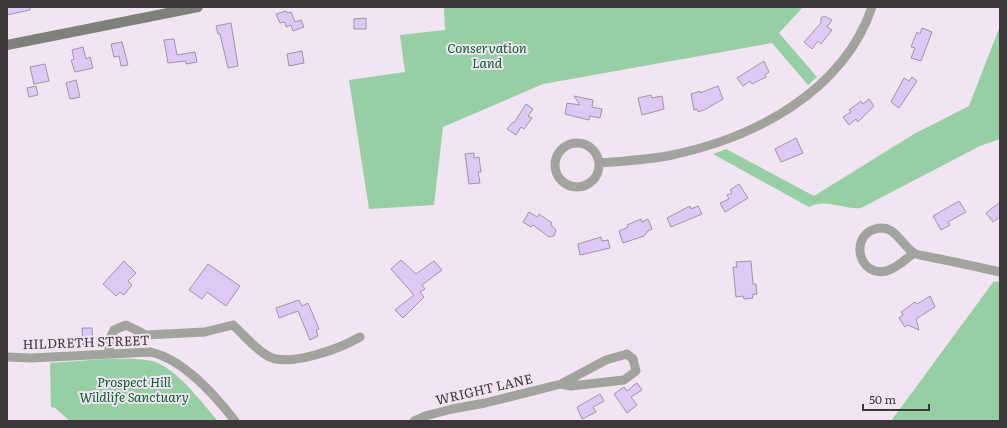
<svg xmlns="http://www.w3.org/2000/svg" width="1007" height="428" font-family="Literata,serif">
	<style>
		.green { fill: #98cea3 }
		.building { fill: #dec8f6; stroke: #9c97a3 }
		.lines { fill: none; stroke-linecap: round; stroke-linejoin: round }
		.minor { stroke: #a1a39d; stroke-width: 9 }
		.secondary { stroke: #7e8179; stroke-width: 10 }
		.labels { text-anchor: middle; stroke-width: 4; stroke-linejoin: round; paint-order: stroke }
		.park-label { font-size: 13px; font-style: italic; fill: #08612d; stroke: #f0e5f0 }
		.street-label { font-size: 13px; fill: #3b373b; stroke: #f0e5f0 }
	</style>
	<rect width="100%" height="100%" fill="#f0e5f0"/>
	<!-- green -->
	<path class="green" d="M444,7H803L779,33L817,77L808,85L772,43L543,84L443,127L434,205L369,209L349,80L405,72L400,35L445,30Z
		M1000,26V139L980,146L861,208C843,210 827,198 809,207L713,154L726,149L814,196L914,134L969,106Z
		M994,281L1000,282V421H891Z
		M106,359C122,359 137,358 152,361C176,367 202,403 218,421H70L55,408L51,407L50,363Z"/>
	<!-- building -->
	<path class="building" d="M7,7H30V10L7,15Z
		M286,11L287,13L291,12L295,22L301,20L304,27L293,31L291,25L286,27L285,22L280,23L276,14Z
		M824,16L832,20L827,27L832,30L821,44L818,41L812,49L804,42L821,23V18Z
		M366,18V29H354V19Z
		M231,23L238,66L228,68L220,34H218L216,26Z
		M922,28L932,32L921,61L911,58L915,48L911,47L917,32L920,34Z
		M174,39L177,55L195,52L197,62L186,64V61L168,63L164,40Z
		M122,42L128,65L121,66L119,56L114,57L111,44Z
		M83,47L86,59L90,57L93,68L75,72L71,60L74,59L72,50Z
		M302,51L304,63L289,66L287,54Z
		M764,61L769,72L765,75L766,77L752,84L750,81L743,86L737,78Z
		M45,64L49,81L34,84L30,67Z
		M912,77L917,81L899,108L891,102L904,78L909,81Z
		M76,80L80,97L70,99L66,83Z
		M36,86L38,95L29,97L27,88Z
		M718,86L723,99L706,109L698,112L697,109L694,110L691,94L700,91V93Z
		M651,95L652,98L662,96L664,109L642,115L638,98Z
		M574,96L593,100L592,107L602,109L600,118L590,116L589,120L565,114L567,103L580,105Z
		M869,99L874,106L858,122L856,119L849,125L843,117L851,112L849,110L861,101L863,104Z
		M526,104L533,109L528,116L532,118L524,129L521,127L516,135L507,129L513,122L514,123Z
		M796,138L803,153L781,162L775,149Z
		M474,153V158L479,157L481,172H478L480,183L469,184L465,154Z
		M739,184L748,198L725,212L720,203L729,199L727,195L732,193L730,190Z
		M959,201L966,212L948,222L950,225L941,230L933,216Z
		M1000,202V217L993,222L986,213Z
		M690,206L691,209L698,206L702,214L671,227L667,218Z
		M529,212L537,217L539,214L552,223L551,225L556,230L554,236L549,237L533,225L531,227L523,222Z
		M641,219L642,222L648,219L652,229L648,231L644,236L623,243L619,231L628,227L627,225Z
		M601,237L602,241L608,240L610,248L580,255L578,244Z
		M401,260L416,274L434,261L442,270L422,285L425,289L420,292L424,297L403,318L395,310L414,295L391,269Z
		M124,261L136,273L128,281L132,285L124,295L120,292L116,296L103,284Z
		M751,261L753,284H756L757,294L752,295L753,298L744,299L743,296L736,297L733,267H737L736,262Z
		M208,264L240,286L226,306L207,292L202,299L189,290Z
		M930,296L935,307L916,319L919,330L908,325L905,327L899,318L903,315L901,312L915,302L917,304Z
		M299,300L302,306L308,303L319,329L316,330L318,336L310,340L298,311L279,318L276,308Z
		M82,328H92L93,344L83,345Z
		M637,383L642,390L631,397L637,405L627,413L614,394L624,387L627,391Z
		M600,394L604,401L593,407L596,412L582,419L577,407Z"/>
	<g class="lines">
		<!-- minor -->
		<path class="minor" d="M555 165a22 22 0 1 1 44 0a22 22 0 1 1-44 0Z
			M599,163C624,161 648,160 672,155C754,138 843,92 872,7
			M914,253C906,259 896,269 886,271C859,277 849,237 875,229C895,223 900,244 914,253C919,256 928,256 934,258C956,262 978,267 1000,272
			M109,353V340L114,330L126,325L146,335L205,332L233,325C244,335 255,349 268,356C289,368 341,348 360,337
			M7,357L31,358L151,352C184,360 214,394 235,421
			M414,421L425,416L452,409L485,403L561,384L606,360L627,354L633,359L636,371L624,380L571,386L561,384"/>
		<!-- secondary -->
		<path class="secondary" d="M7,45L198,7"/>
	</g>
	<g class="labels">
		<!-- park labels -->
		<g class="park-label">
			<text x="487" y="53">Conservation<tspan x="487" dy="15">Land</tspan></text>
			<text x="134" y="387">Prospect Hill<tspan x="134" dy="15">Wildlife Sanctuary</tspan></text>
		</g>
		<!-- street labels -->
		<g class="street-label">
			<text transform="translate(86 342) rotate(-2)" y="5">HILDRETH STREET</text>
			<text transform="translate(484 389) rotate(-13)" y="5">WRIGHT LANE</text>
		</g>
	</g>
	<!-- border -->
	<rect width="1007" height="428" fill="none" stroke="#3b373b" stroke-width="16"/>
	<!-- scale -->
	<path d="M863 404v6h66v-6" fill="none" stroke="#3b373b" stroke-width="2"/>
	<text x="869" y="404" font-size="12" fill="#3b373b" stroke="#f0e5f0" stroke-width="3" paint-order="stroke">50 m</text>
</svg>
